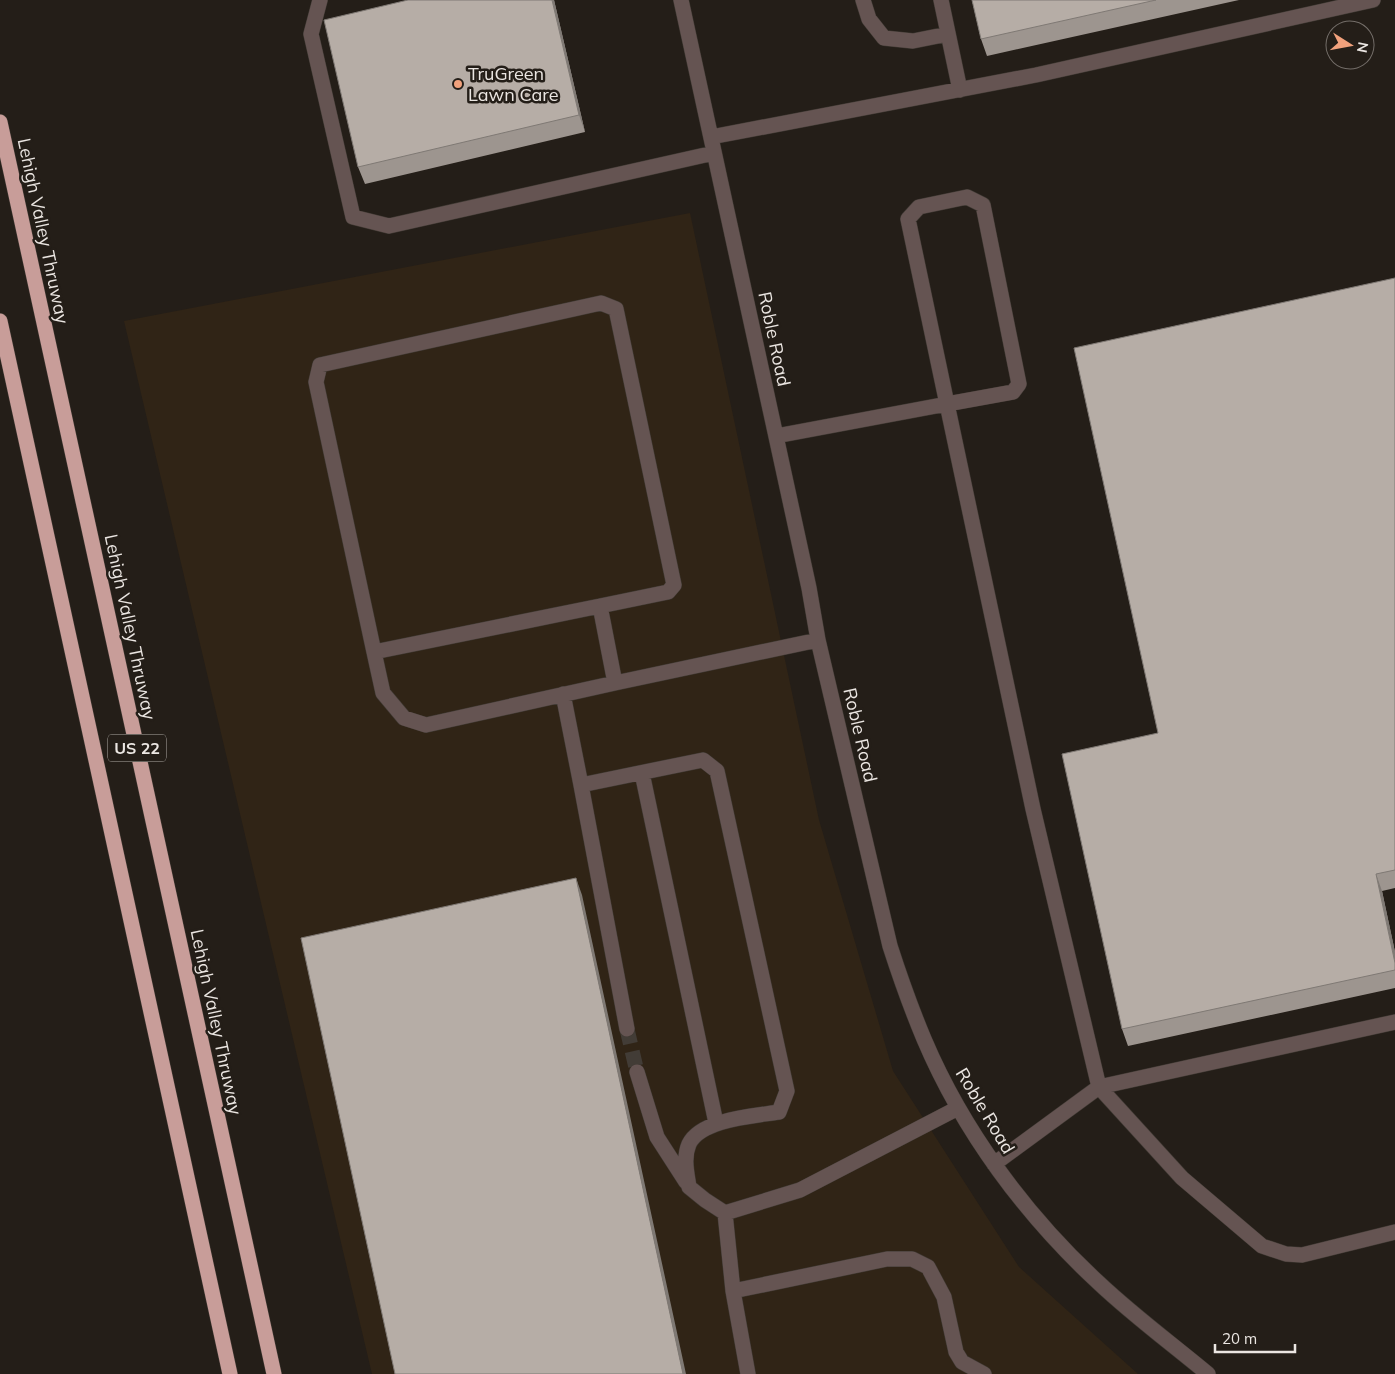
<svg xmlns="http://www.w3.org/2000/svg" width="1395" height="1374" font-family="Mulish,sans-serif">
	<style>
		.commercial { fill: #302416 }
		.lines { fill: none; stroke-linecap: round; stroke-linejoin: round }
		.minor-tunnel { stroke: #423c36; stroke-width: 15; stroke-dasharray: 15 8; stroke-linecap: butt }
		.minor-casing { stroke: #403a34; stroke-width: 16 }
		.highway-casing { stroke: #403a34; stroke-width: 16 }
		.minor { stroke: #655452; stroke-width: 15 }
		.highway { stroke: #c89d99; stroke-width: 15 }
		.wall { fill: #9d958f }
		.shaded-wall { fill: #7f7974 }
		.building { fill: #b6ada6; stroke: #7f7974 }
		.poi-dot { fill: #f1a17c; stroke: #241e18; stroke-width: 2 }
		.labels { text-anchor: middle; stroke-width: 5; stroke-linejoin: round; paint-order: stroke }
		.shield { fill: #241e18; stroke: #afaaa5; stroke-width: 1 }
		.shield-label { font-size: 16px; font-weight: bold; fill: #ebe6e2 }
		.poi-label { font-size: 18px; fill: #ebe6e2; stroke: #241e18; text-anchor: start }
		.street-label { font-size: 18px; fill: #ebe6e2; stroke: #241e18 }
	</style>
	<rect width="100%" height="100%" fill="#241e18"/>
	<!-- commercial -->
	<path class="commercial" d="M690,213L819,820L893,1071L1019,1267L1138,1374H372L124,321Z"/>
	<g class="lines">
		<!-- minor-tunnel -->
		<path class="minor-tunnel" d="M627,1029L637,1072"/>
		<!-- minor casing -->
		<g class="minor-casing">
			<path id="minor" d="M320,0L311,34L353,217L389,226L714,153
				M681,0L809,588L818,640L890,946C900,977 911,1008 924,1039C963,1131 1026,1216 1100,1284C1134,1316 1172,1344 1208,1374
				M863,0L869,19L884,38L913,41L948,34
				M941,0L960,90
				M711,137L1036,75L1373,0
				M967,197L983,205L1019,384L1013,392L947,404L908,219L919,207Z
				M776,436L947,404L1033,809L1099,1087L994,1164
				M600,606L374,652L316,382L320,365L601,303L616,309L674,585L668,592L600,606L615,683L818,640
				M374,652L383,693L404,718L426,725L615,683
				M563,694L581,785L703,760L717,771L787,1091L779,1112C755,1116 701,1119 689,1144C683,1158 687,1173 689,1187L705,1200L725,1213L800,1190L958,1108
				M642,773L716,1123
				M581,785L627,1029
				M637,1072L657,1137L686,1182
				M1099,1087L1182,1178L1262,1246L1286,1254L1302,1255L1395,1232
				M1099,1087L1395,1022
				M725,1213L733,1291L887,1259H912L928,1267L944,1297L956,1352L962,1362L984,1374
				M733,1291L748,1374"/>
		</g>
		<!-- highway casing -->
		<g class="highway-casing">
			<path id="highway" d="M0,122L274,1374
				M0,321L230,1374"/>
		</g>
		<!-- minor -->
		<use href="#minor" class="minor"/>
		<!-- highway -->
		<use href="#highway" class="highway"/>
	</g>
	<!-- wall -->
	<path class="wall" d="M408,0H554L585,132L365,184L358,167Z
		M972,0H1239L987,56L981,39Z
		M1395,278V888L1382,891L1395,952V988L1128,1046L1122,1029L1158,733Z"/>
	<!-- shaded-wall -->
	<path class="shaded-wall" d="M552,0H554L585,132L579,115Z
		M1376,874L1382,891L1395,952V963Z
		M576,878L582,895L686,1374H683Z"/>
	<!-- building -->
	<path class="building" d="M408,0H552L579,115L358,167L324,20Z
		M972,0H1156L981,39Z
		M1395,278V870L1376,874L1395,963V970L1122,1029L1062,754L1158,733L1074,348Z
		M576,878L683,1374H395L301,938Z"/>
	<!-- markers -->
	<circle class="poi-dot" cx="458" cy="84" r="5"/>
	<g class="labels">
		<!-- shield labels -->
		<rect class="shield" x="108" y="734.5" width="58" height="27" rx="4"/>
		<g class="shield-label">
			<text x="137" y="754">US 22</text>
		</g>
		<!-- poi labels -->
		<g class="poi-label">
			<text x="468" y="80">TruGreen<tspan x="468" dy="21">Lawn Care</tspan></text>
		</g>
		<!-- street labels -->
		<g class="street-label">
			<text transform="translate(43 231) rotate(78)" y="6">Lehigh Valley Thruway</text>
			<text transform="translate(774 339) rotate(78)" y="6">Roble Road</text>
			<text transform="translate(130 627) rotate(78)" y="6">Lehigh Valley Thruway</text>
			<text transform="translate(860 735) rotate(77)" y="6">Roble Road</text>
			<text transform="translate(216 1022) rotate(78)" y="6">Lehigh Valley Thruway</text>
			<text transform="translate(985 1111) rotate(59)" y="6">Roble Road</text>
		</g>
	</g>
	<!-- north arrow -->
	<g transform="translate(1350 45) rotate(101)"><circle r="24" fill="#241e18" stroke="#746e69"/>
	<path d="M0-4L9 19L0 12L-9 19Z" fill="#f1a17c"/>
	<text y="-8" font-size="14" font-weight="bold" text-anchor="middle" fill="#ebe6e2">N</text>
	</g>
	<!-- scale -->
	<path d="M1215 1344v8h80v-8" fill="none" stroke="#ebe6e2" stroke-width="2.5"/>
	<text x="1222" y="1344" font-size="15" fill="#ebe6e2" stroke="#241e18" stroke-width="4" paint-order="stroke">20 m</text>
</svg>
